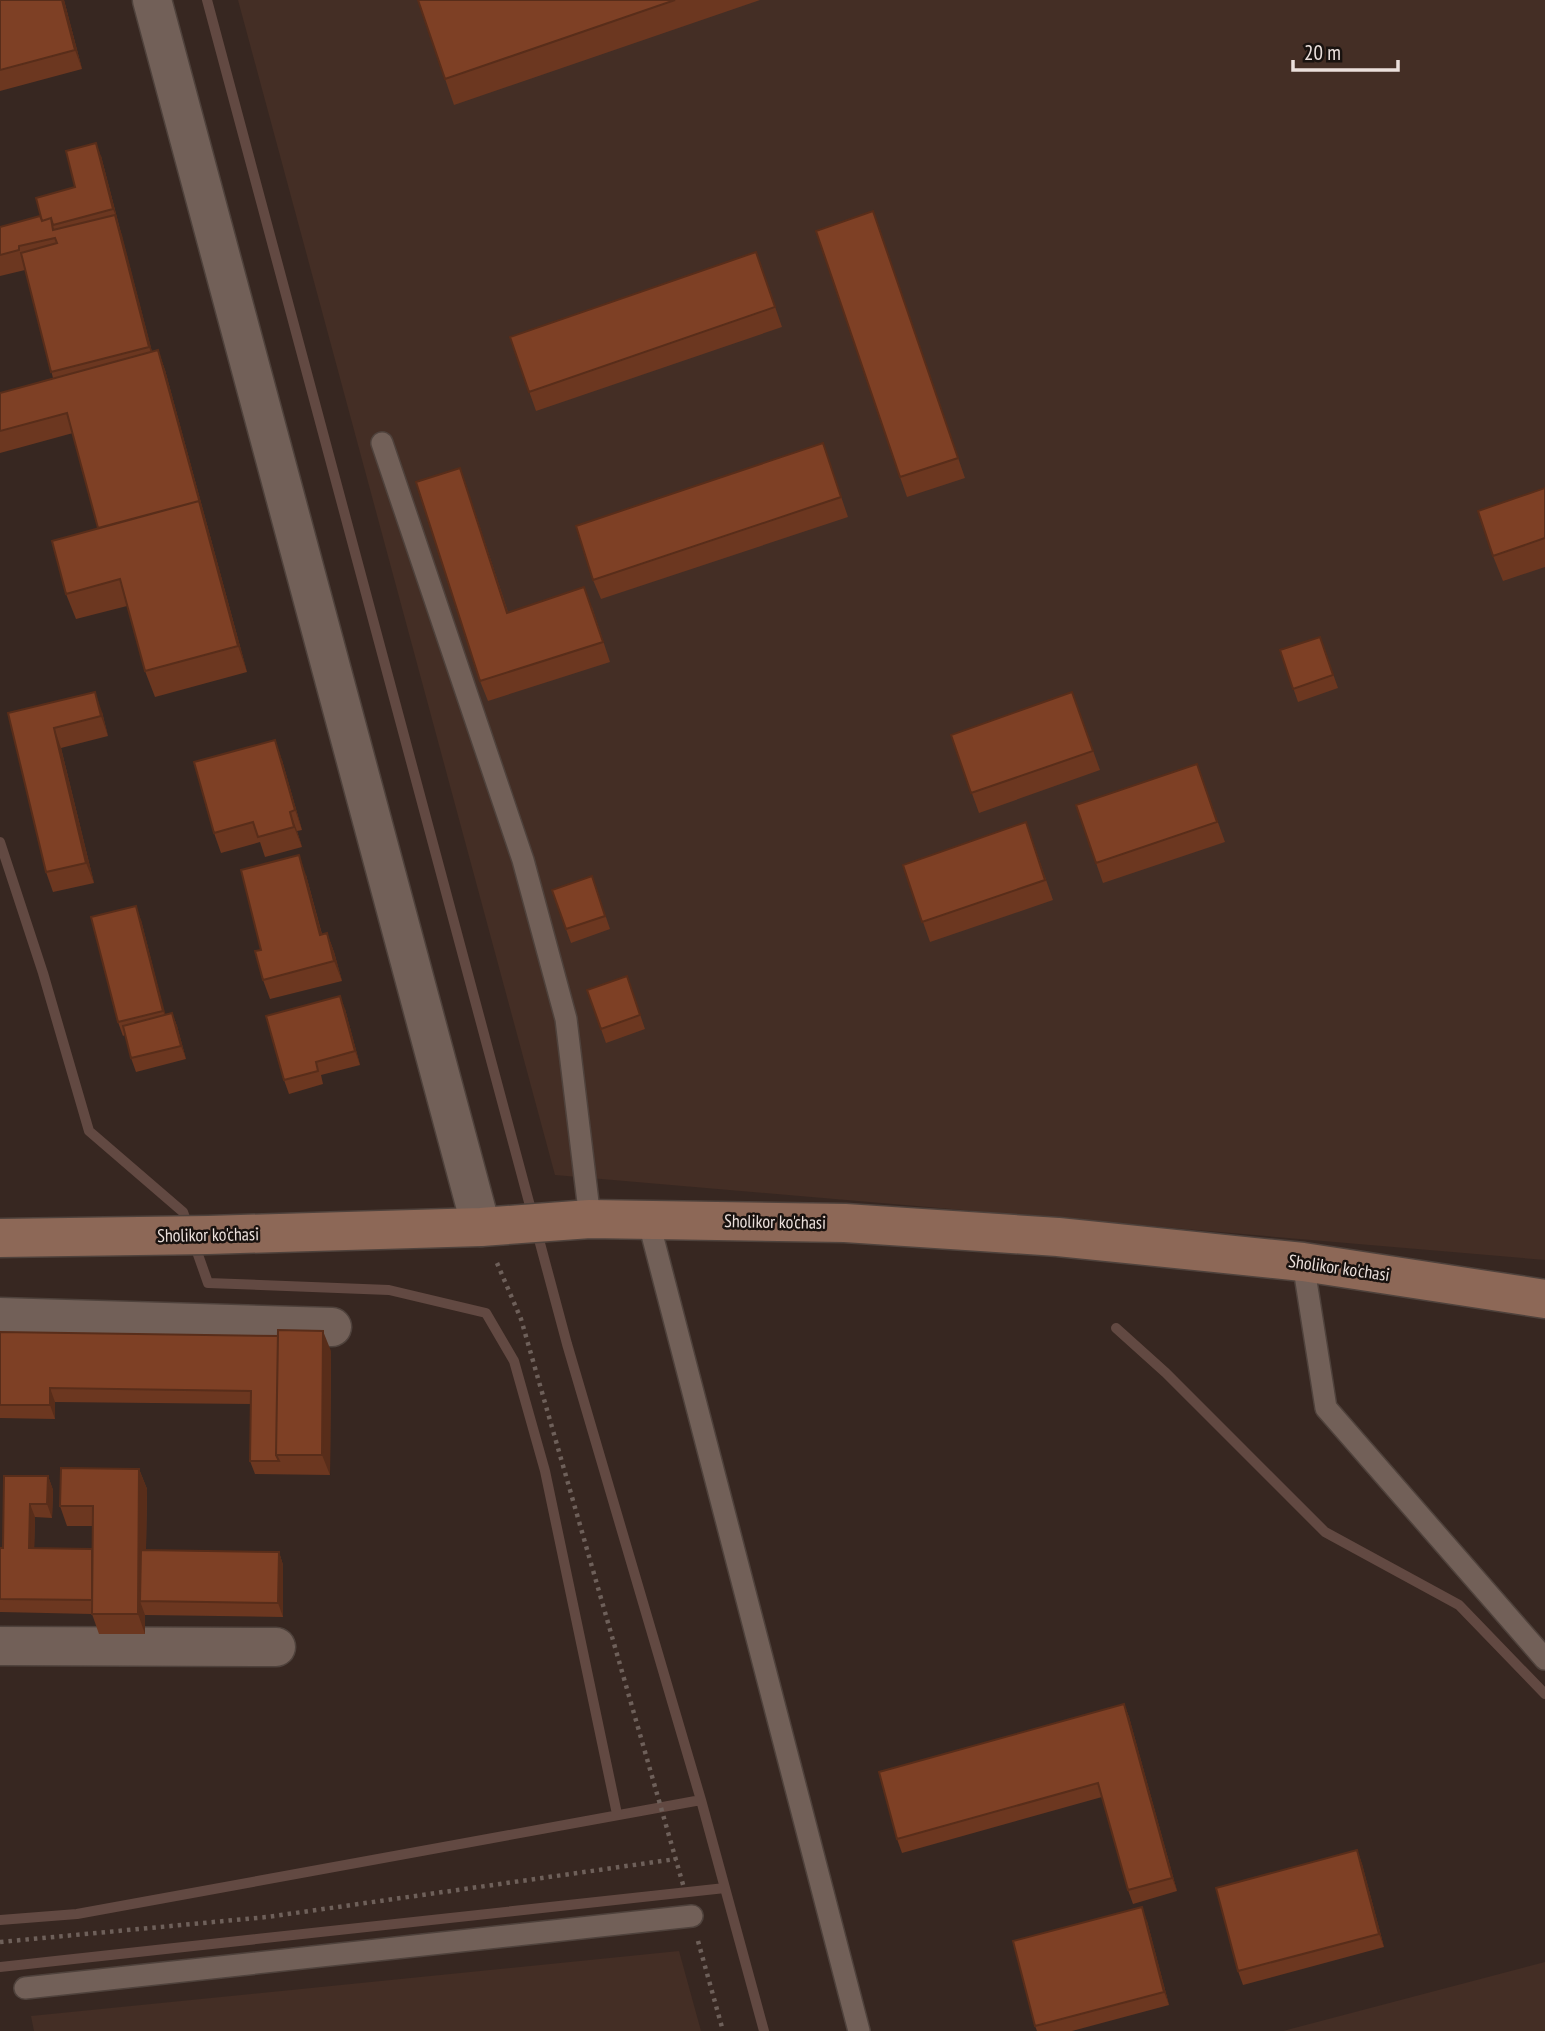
<svg xmlns="http://www.w3.org/2000/svg" width="1545" height="2031" font-family="'PT Sans Narrow',sans-serif">
	<style>
		.built { fill: #442e25 }
		.lines { fill: none; stroke-linecap: round; stroke-linejoin: round }
		.stream { stroke: #624942; stroke-width: 10 }
		.lane-casing { stroke: #4f423c; stroke-width: 24 }
		.street-casing { stroke: #4f423c; stroke-width: 41 }
		.secondary-casing { stroke: #4f423c; stroke-width: 41 }
		.path { stroke: #6e605a; stroke-width: 4.5; stroke-dasharray: 3.5 5; stroke-linecap: butt }
		.lane { stroke: #726058; stroke-width: 21 }
		.street { stroke: #726058; stroke-width: 38 }
		.secondary { stroke: #8d6857; stroke-width: 38 }
		.wall { fill: #6c3720 }
		.shaded-wall { fill: #582d1a }
		.building { fill: #7e4025; stroke: #582d1a; stroke-width: 2 }
		.labels { text-anchor: middle; stroke-width: 5; stroke-linejoin: round; paint-order: stroke }
		.street-label { font-size: 18px; fill: #ebe0dc; stroke: #19120f }
	</style>
	<rect width="100%" height="100%" fill="#372721"/>
	<!-- built -->
	<path class="built" d="M238,0H1545V1260L555,1175Z
		M679,1951L701,2031H34L31,2016Z
		M1545,1962V2031H1283Z"/>
	<g class="lines">
		<!-- stream -->
		<path class="stream" d="M207,0L567,1344L701,1800L764,2031
			M0,842L43,973L89,1131L183,1212L208,1283L389,1290L486,1313L514,1361L545,1471L617,1814
			M1116,1328L1166,1373L1325,1532L1459,1605L1545,1694
			M0,1920L77,1914L701,1800
			M0,1967L725,1888"/>
		<!-- lane casing -->
		<g class="lane-casing">
			<path id="lane" d="M382,443L523,860L566,1019L590,1219
				M648,1219L859,2031
				M1303,1262L1326,1408L1545,1659
				M25,1988L692,1916"/>
		</g>
		<!-- street casing -->
		<g class="street-casing">
			<path id="street" d="M152,0L481,1227
				M0,1317L332,1327
				M0,1646L276,1647"/>
		</g>
		<!-- secondary casing -->
		<g class="secondary-casing">
			<path id="secondary" d="M0,1238L208,1235L481,1227L590,1219L845,1223L1058,1237L1303,1262L1545,1299"/>
		</g>
		<!-- path -->
		<path class="path" d="M497,1263L521,1319L684,1888
			M698,1941L723,2031
			M0,1942L267,1917L676,1859"/>
		<!-- lane -->
		<use href="#lane" class="lane"/>
		<!-- street -->
		<use href="#street" class="street"/>
		<!-- secondary -->
		<use href="#secondary" class="secondary"/>
	</g>
	<!-- wall -->
	<path class="wall" d="M0,0H64L82,69L0,91Z
		M418,0H760L454,105Z
		M101,156L152,352L158,350L165,370L247,672L155,697L145,671L127,606L76,619L66,594L98,528L73,433L0,453V393L53,378L25,270L0,276V227L40,216L75,187Z
		M880,231L965,478L907,497L900,477Z
		M756,252L782,327L536,411L510,337Z
		M823,443L848,517L601,599L593,580Z
		M467,488L508,612L592,607L610,662L488,701L480,681Z
		M1545,488V567L1503,581L1493,556Z
		M1320,637L1338,688L1298,702L1280,650Z
		M1072,692L1100,770L979,813L951,735Z
		M102,712L108,736L61,748L94,883L53,892L46,872L8,713Z
		M282,760L302,830L297,831L302,847L265,857L260,842L221,853L214,833Z
		M1197,764L1225,842L1103,883L1076,805Z
		M1026,822L1053,900L930,942L903,865Z
		M306,875L322,934L327,933L334,952L342,981L270,999L263,980L261,950Z
		M592,876L610,929L571,943L552,890Z
		M141,920L165,1015L172,1013L177,1026L186,1059L136,1072L131,1058L125,1035L123,1036L118,1022Z
		M627,976L645,1029L606,1043L587,990Z
		M345,1009L360,1065L321,1075L323,1084L289,1094L284,1080Z
		M0,1332L331,1351L330,1475L255,1474L250,1461L251,1404L55,1402V1419L0,1418Z
		M139,1469L147,1489L146,1550L279,1552L283,1565V1617L145,1615V1634H99L92,1614L0,1612V1548H3L4,1476H48L53,1490L52,1518L35,1517L34,1548L92,1549L93,1526H67L60,1506Z
		M1124,1704L1129,1717L1177,1891L1133,1904L1128,1890L1102,1797L902,1853L897,1839Z
		M1357,1850L1362,1864L1384,1947L1243,1985L1238,1971Z
		M1147,1921L1169,2005L1072,2031H1037L1035,2026Z"/>
	<!-- shaded-wall -->
	<path class="shaded-wall" d="M62,0H64L82,69L75,50Z
		M96,143L101,156L118,222L113,209Z
		M115,215L122,235L156,367L149,347Z
		M158,350L165,370L247,672L238,646Z
		M460,468L467,488L514,632L507,613Z
		M95,692L102,712L108,736L101,716Z
		M54,728L61,748L94,883L86,863Z
		M275,740L282,760L302,830L295,810Z
		M290,812L297,831L302,847L294,827Z
		M299,855L306,875L327,954L320,935Z
		M136,906L141,920L168,1024L163,1011Z
		M327,933L334,952L342,981L334,961Z
		M340,996L345,1009L360,1065L355,1051Z
		M172,1013L177,1026L186,1059L181,1046Z
		M323,1331L331,1351L330,1475L322,1455Z
		M50,1388L55,1402V1419L50,1405Z
		M139,1469L147,1489L145,1601H140L145,1615V1634L138,1614Z
		M48,1476L53,1490L52,1518L47,1504Z
		M30,1504L35,1517L34,1561L29,1548Z
		M279,1552L283,1565V1617L278,1603Z
		M1124,1704L1129,1717L1177,1891L1172,1878Z
		M1357,1850L1362,1864L1384,1947L1379,1934Z
		M1142,1907L1147,1921L1169,2005L1164,1992Z"/>
	<!-- building -->
	<path class="building" d="M0,0H62L75,50L0,70Z
		M418,0H675L445,79Z
		M96,143L113,209L53,225L51,218L42,221L36,198L75,187L66,151Z
		M873,211L958,458L900,477L816,231Z
		M115,215L149,347L51,372L21,253L57,243L55,238L19,246V250L0,255V227L40,216L42,221L51,218L53,230Z
		M756,252L775,307L529,392L510,337Z
		M158,350L201,507L199,501L98,528L67,413L0,431V393Z
		M823,443L841,497L593,580L576,526Z
		M460,468L507,613L584,587L603,642L480,681L416,482Z
		M1545,488V538L1493,556L1478,511Z
		M199,501L238,646L145,671L120,579L66,594L52,541Z
		M1320,637L1333,675L1293,689L1280,650Z
		M95,692L101,716L54,728L86,863L46,872L8,713Z
		M1072,692L1093,751L971,793L951,735Z
		M275,740L295,810L290,812L294,827L258,837L253,822L214,833L194,762Z
		M1197,764L1217,822L1096,863L1076,805Z
		M1026,822L1045,880L922,922L903,865Z
		M299,855L320,935L327,933L334,961L263,980L255,951L261,950L241,870Z
		M592,876L605,916L566,929L552,890Z
		M136,906L163,1011L118,1022L91,917Z
		M627,976L640,1015L601,1029L587,990Z
		M340,996L355,1051L316,1062L318,1071L284,1080L266,1016Z
		M172,1013L181,1046L131,1058L123,1026Z
		M278,1330L323,1331L322,1455H276Z
		M0,1332L278,1336L276,1455L279,1461H250L251,1391L50,1388V1405H0Z
		M61,1468L139,1469L138,1614H92L93,1506H60Z
		M4,1476H48L47,1504H30L29,1548L92,1549V1600L0,1599V1548H3Z
		M141,1550L279,1552L278,1603L140,1601Z
		M1124,1704L1172,1878L1128,1890L1098,1783L897,1839L879,1772Z
		M1357,1850L1379,1934L1238,1971L1216,1888Z
		M1142,1907L1164,1992L1035,2026L1013,1941Z"/>
	<g class="labels">
		<!-- street labels -->
		<g class="street-label">
			<text transform="translate(775 1222) rotate(1)" y="6">Sholikor ko'chasi</text>
			<text transform="translate(208 1235) rotate(-1)" y="6">Sholikor ko'chasi</text>
			<text transform="translate(1339 1268) rotate(8)" y="6">Sholikor ko'chasi</text>
		</g>
	</g>
	<!-- scale -->
	<path d="M1293 60v10h105v-10" fill="none" stroke="#ebe0dc" stroke-width="3.5"/>
	<text x="1304" y="60" font-size="21" fill="#ebe0dc" stroke="#19120f" stroke-width="5" paint-order="stroke">20 m</text>
</svg>
